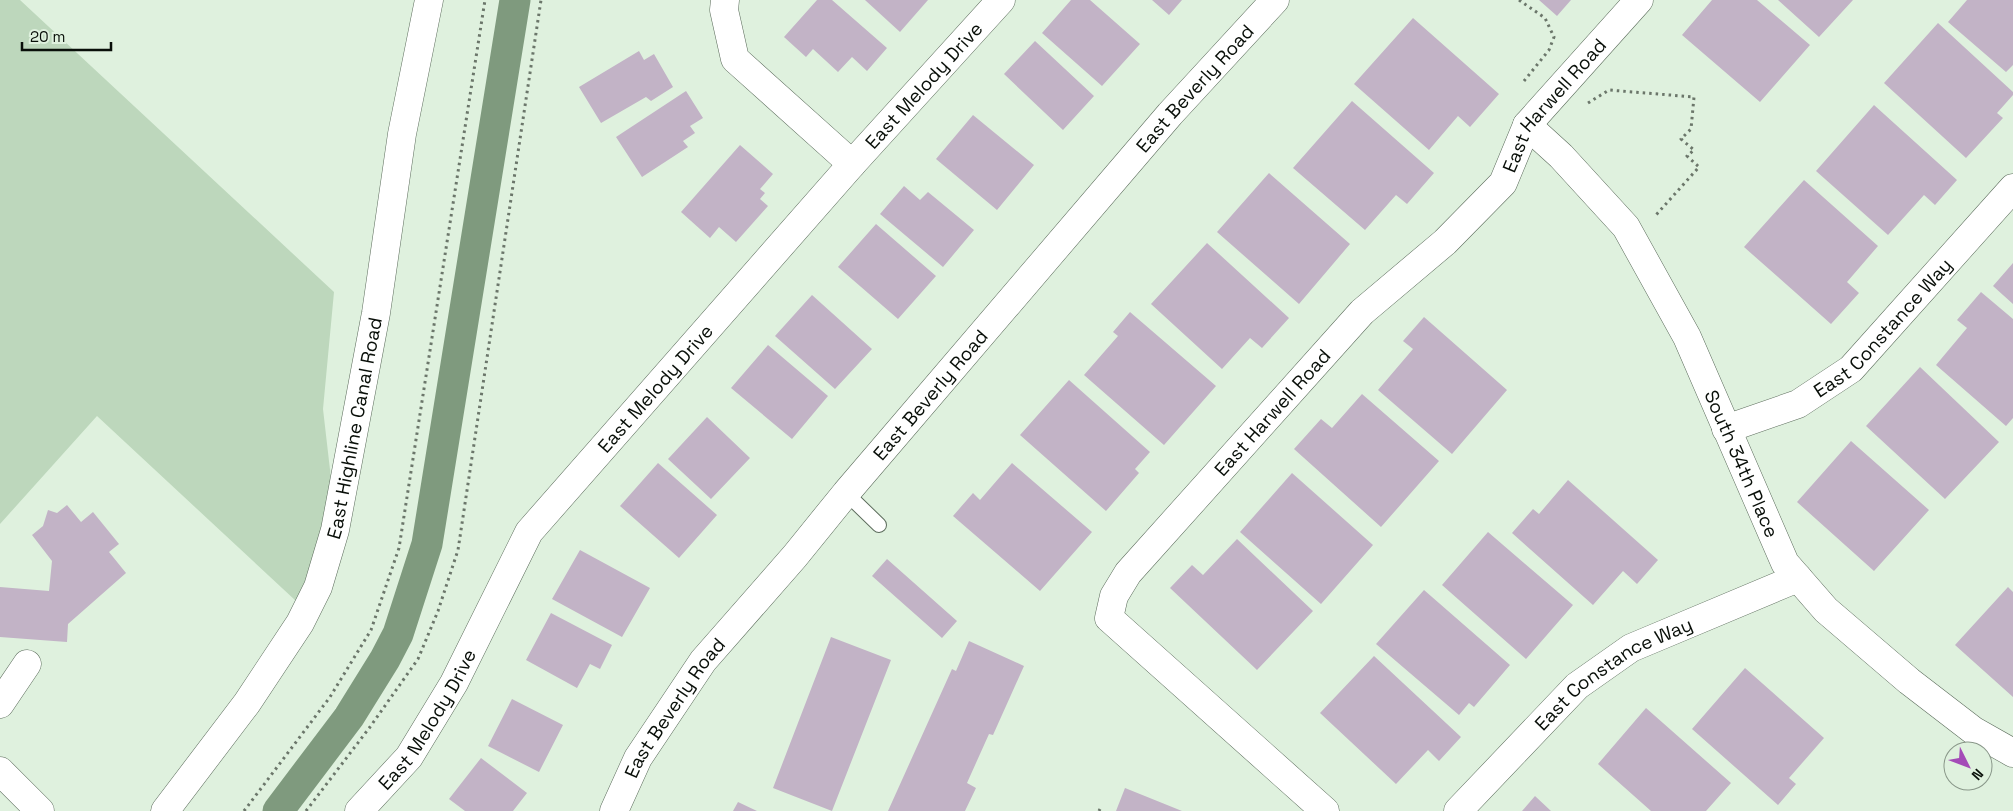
<svg xmlns="http://www.w3.org/2000/svg" width="2013" height="811" font-family="'Space Grotesk',sans-serif">
	<style>
		.green { fill: #bdd7bc }
		.lines { fill: none; stroke-linecap: round; stroke-linejoin: round }
		.canal { stroke: #7f9a7e; stroke-width: 31 }
		.building { fill: #c2b3c6 }
		.service-casing { stroke: #5c6c5c; stroke-width: 16 }
		.minor-casing { stroke: #5c6c5c; stroke-width: 29 }
		.path { stroke: #6b766a; stroke-width: 3; stroke-dasharray: 2.5 4; stroke-linecap: butt }
		.service { stroke: #fff; stroke-width: 14 }
		.minor { stroke: #fff; stroke-width: 28 }
		.labels { text-anchor: middle; stroke-width: 4; stroke-linejoin: round; paint-order: stroke }
		.street-label { font-size: 19px; fill: #090f09; stroke: #dff1de }
	</style>
	<rect width="100%" height="100%" fill="#dff1de"/>
	<!-- green -->
	<path class="green" d="M0,0H20L334,292L323,409L332,487L318,552L296,601L97,416L0,524Z"/>
	<g class="lines">
		<!-- canal -->
		<path class="canal" d="M278,811L349,717L385,659L398,634L427,544L515,0"/>
	</g>
	<!-- building -->
	<path class="building" d="M817,0H832L887,48L867,71L852,57L838,72L813,49L806,57L784,37Z
		M865,0H928L900,32Z
		M1071,0H1090L1140,44L1102,86L1042,33Z
		M1152,0H1182L1169,15Z
		M1539,0H1571L1557,16Z
		M1712,0H1757L1810,45L1760,102L1682,35Z
		M1778,0H1853L1819,37Z
		M1967,0H2013V65L2006,72L1948,22Z
		M1413,18L1499,94L1470,127L1458,116L1429,150L1354,84Z
		M1938,23L2013,92V95L1997,113L2003,118L1966,158L1884,83Z
		M1035,41L1094,96L1063,130L1004,74Z
		M639,51L644,60L654,54L673,87L651,101L646,97L601,123L579,87Z
		M686,91L703,118L690,126L695,133L683,141L688,147L642,177L616,137Z
		M1352,101L1434,173L1407,204L1396,195L1365,230L1293,168Z
		M1874,105L1957,180L1935,205L1924,195L1888,235L1816,171Z
		M973,115L1034,165L997,210L936,159Z
		M740,145L773,174L760,189L765,193L760,199L768,206L736,242L719,227L710,238L681,212Z
		M1269,173L1350,244L1299,304L1217,232Z
		M1804,180L1878,246L1847,282L1859,293L1831,324L1744,247Z
		M904,186L920,200L928,192L974,230L943,267L880,214Z
		M876,224L936,276L898,319L838,267Z
		M1207,243L1289,318L1262,348L1250,338L1222,369L1151,304Z
		M2013,263V304L1993,286Z
		M1981,292L2013,319V418L2006,426L1936,365L1967,328L1957,320Z
		M812,295L872,349L835,389L775,336Z
		M1130,312L1216,386L1164,445L1084,375L1118,336L1113,332Z
		M1424,317L1507,390L1452,454L1378,390L1413,349L1403,341Z
		M768,345L828,396L792,439L731,388Z
		M1920,367L1999,442L1945,499L1866,426Z
		M1069,380L1150,452L1135,469L1139,473L1106,511L1020,435Z
		M1362,394L1439,461L1381,527L1294,449L1321,419L1332,428Z
		M707,417L750,458L711,499L668,459Z
		M1851,441L1929,510L1874,571L1797,502Z
		M658,463L717,515L679,558L620,506Z
		M1012,463L1092,532L1040,591L953,516L973,493L980,500Z
		M1292,473L1373,545L1321,604L1240,532Z
		M1568,480L1658,560L1637,584L1623,571L1593,605L1512,533L1533,509L1539,514Z
		M67,505L81,522L93,512L119,544L109,552L126,573L68,624L67,642L0,637V587L49,591L52,561L32,535L43,526L48,510L57,513Z
		M1488,532L1573,605L1526,659L1442,585Z
		M1237,539L1313,611L1257,670L1170,588L1192,565L1203,575Z
		M580,550L650,588L622,637L552,599Z
		M887,559L957,621L942,638L872,576Z
		M2008,587L2013,592V697L1955,645Z
		M1424,590L1510,665L1474,707L1469,703L1459,715L1376,644Z
		M551,613L612,645L600,669L590,664L577,688L526,660Z
		M831,637L891,660L832,811L773,788Z
		M969,641L1024,666L993,735L989,734L967,783L976,788L965,811H888L952,669L956,671Z
		M1374,656L1461,737L1439,761L1428,750L1396,784L1320,713Z
		M1745,668L1824,738L1789,778L1796,784L1778,805L1692,729Z
		M512,699L563,725L539,772L488,746Z
		M1646,708L1731,783L1706,811H1651L1598,764Z
		M481,758L527,793L513,811H465L449,799Z
		M1125,788L1182,811H1116Z
		M1535,796L1551,811H1522Z
		M738,802L757,811H733Z"/>
	<g class="lines">
		<!-- service casing -->
		<g class="service-casing">
			<path id="service" d="M846,493L879,525"/>
		</g>
		<!-- minor casing -->
		<g class="minor-casing">
			<g id="minor">
				<path d="M725,0L724,10L735,59L852,164"/>
				<path id="s1" d="M1527,125L1561,156L1626,227L1687,337L1785,563L1826,610L1909,681L1974,731L2013,753"/>
				<path id="s2" d="M1726,429L1798,404L1851,369L2013,188"/>
				<path d="M0,704L27,664"/>
				<path d="M0,771L40,811"/>
				<path id="s3" d="M165,811L247,703L300,623L318,587L335,530L376,313L402,134L429,0"/>
				<path id="s4" d="M359,811L409,757L454,683L529,532L852,164L1001,0"/>
				<path id="s5" d="M614,811L638,758L703,661L795,556L846,493L1170,114L1275,0"/>
				<path id="s6" d="M1325,811L1109,618L1114,596L1128,573L1362,312L1445,242L1503,183L1527,125L1639,0"/>
				<path id="s7" d="M1458,811L1577,686L1631,648L1798,578"/>
			</g>
		</g>
		<!-- path -->
		<path class="path" d="M1519,0L1545,18L1554,37L1549,50L1524,81
			M1588,103L1609,90L1694,97L1691,129L1681,139L1694,150L1687,156L1699,167L1656,215
			M244,811L330,697L371,630L399,548L485,0
			M306,811L370,727L418,659L438,611L458,550L541,0
			M1099,811L1100,809"/>
		<!-- service -->
		<use href="#service" class="service"/>
		<!-- minor -->
		<use href="#minor" class="minor"/>
	</g>
	<g class="labels">
		<!-- street labels -->
		<g class="street-label">
			<text dy="7" stroke="none"><textPath href="#s4" startOffset="925">East Melody Drive</textPath></text>
			<text dy="7" stroke="none"><textPath href="#s5" startOffset="930">East Beverly Road</textPath></text>
			<text dy="7" stroke="none"><textPath href="#s6" startOffset="975">East Harwell Road</textPath></text>
			<text dy="7" stroke="none"><textPath href="#s2" startOffset="191">East Constance Way</textPath></text>
			<text dy="7" stroke="none"><textPath href="#s4" startOffset="520">East Melody Drive</textPath></text>
			<text dy="7" stroke="none"><textPath href="#s5" startOffset="525">East Beverly Road</textPath></text>
			<text dy="7" stroke="none"><textPath href="#s6" startOffset="555">East Harwell Road</textPath></text>
			<text dy="7" stroke="none"><textPath href="#s3" startOffset="435">East Highline Canal Road</textPath></text>
			<text dy="7" stroke="none"><textPath href="#s1" startOffset="406">South 34th Place</textPath></text>
			<text dy="7" stroke="none"><textPath href="#s7" startOffset="210">East Constance Way</textPath></text>
			<text dy="7" stroke="none"><textPath href="#s5" startOffset="120">East Beverly Road</textPath></text>
			<text dy="7" stroke="none"><textPath href="#s4" startOffset="115">East Melody Drive</textPath></text>
		</g>
	</g>
	<!-- north arrow -->
	<g transform="translate(1968 766) rotate(132)"><circle r="24" fill="#dff1de" stroke="#899789"/>
	<path d="M0-4L9 19L0 12L-9 19Z" fill="#a44bb7"/>
	<text y="-8" font-size="14" font-weight="bold" text-anchor="middle" fill="#090f09">N</text>
	</g>
	<!-- scale -->
	<path d="M22 42v8h89v-8" fill="none" stroke="#090f09" stroke-width="2.5"/>
	<text x="30" y="42" font-size="15" fill="#090f09" stroke="#dff1de" stroke-width="4" paint-order="stroke">20 m</text>
</svg>
